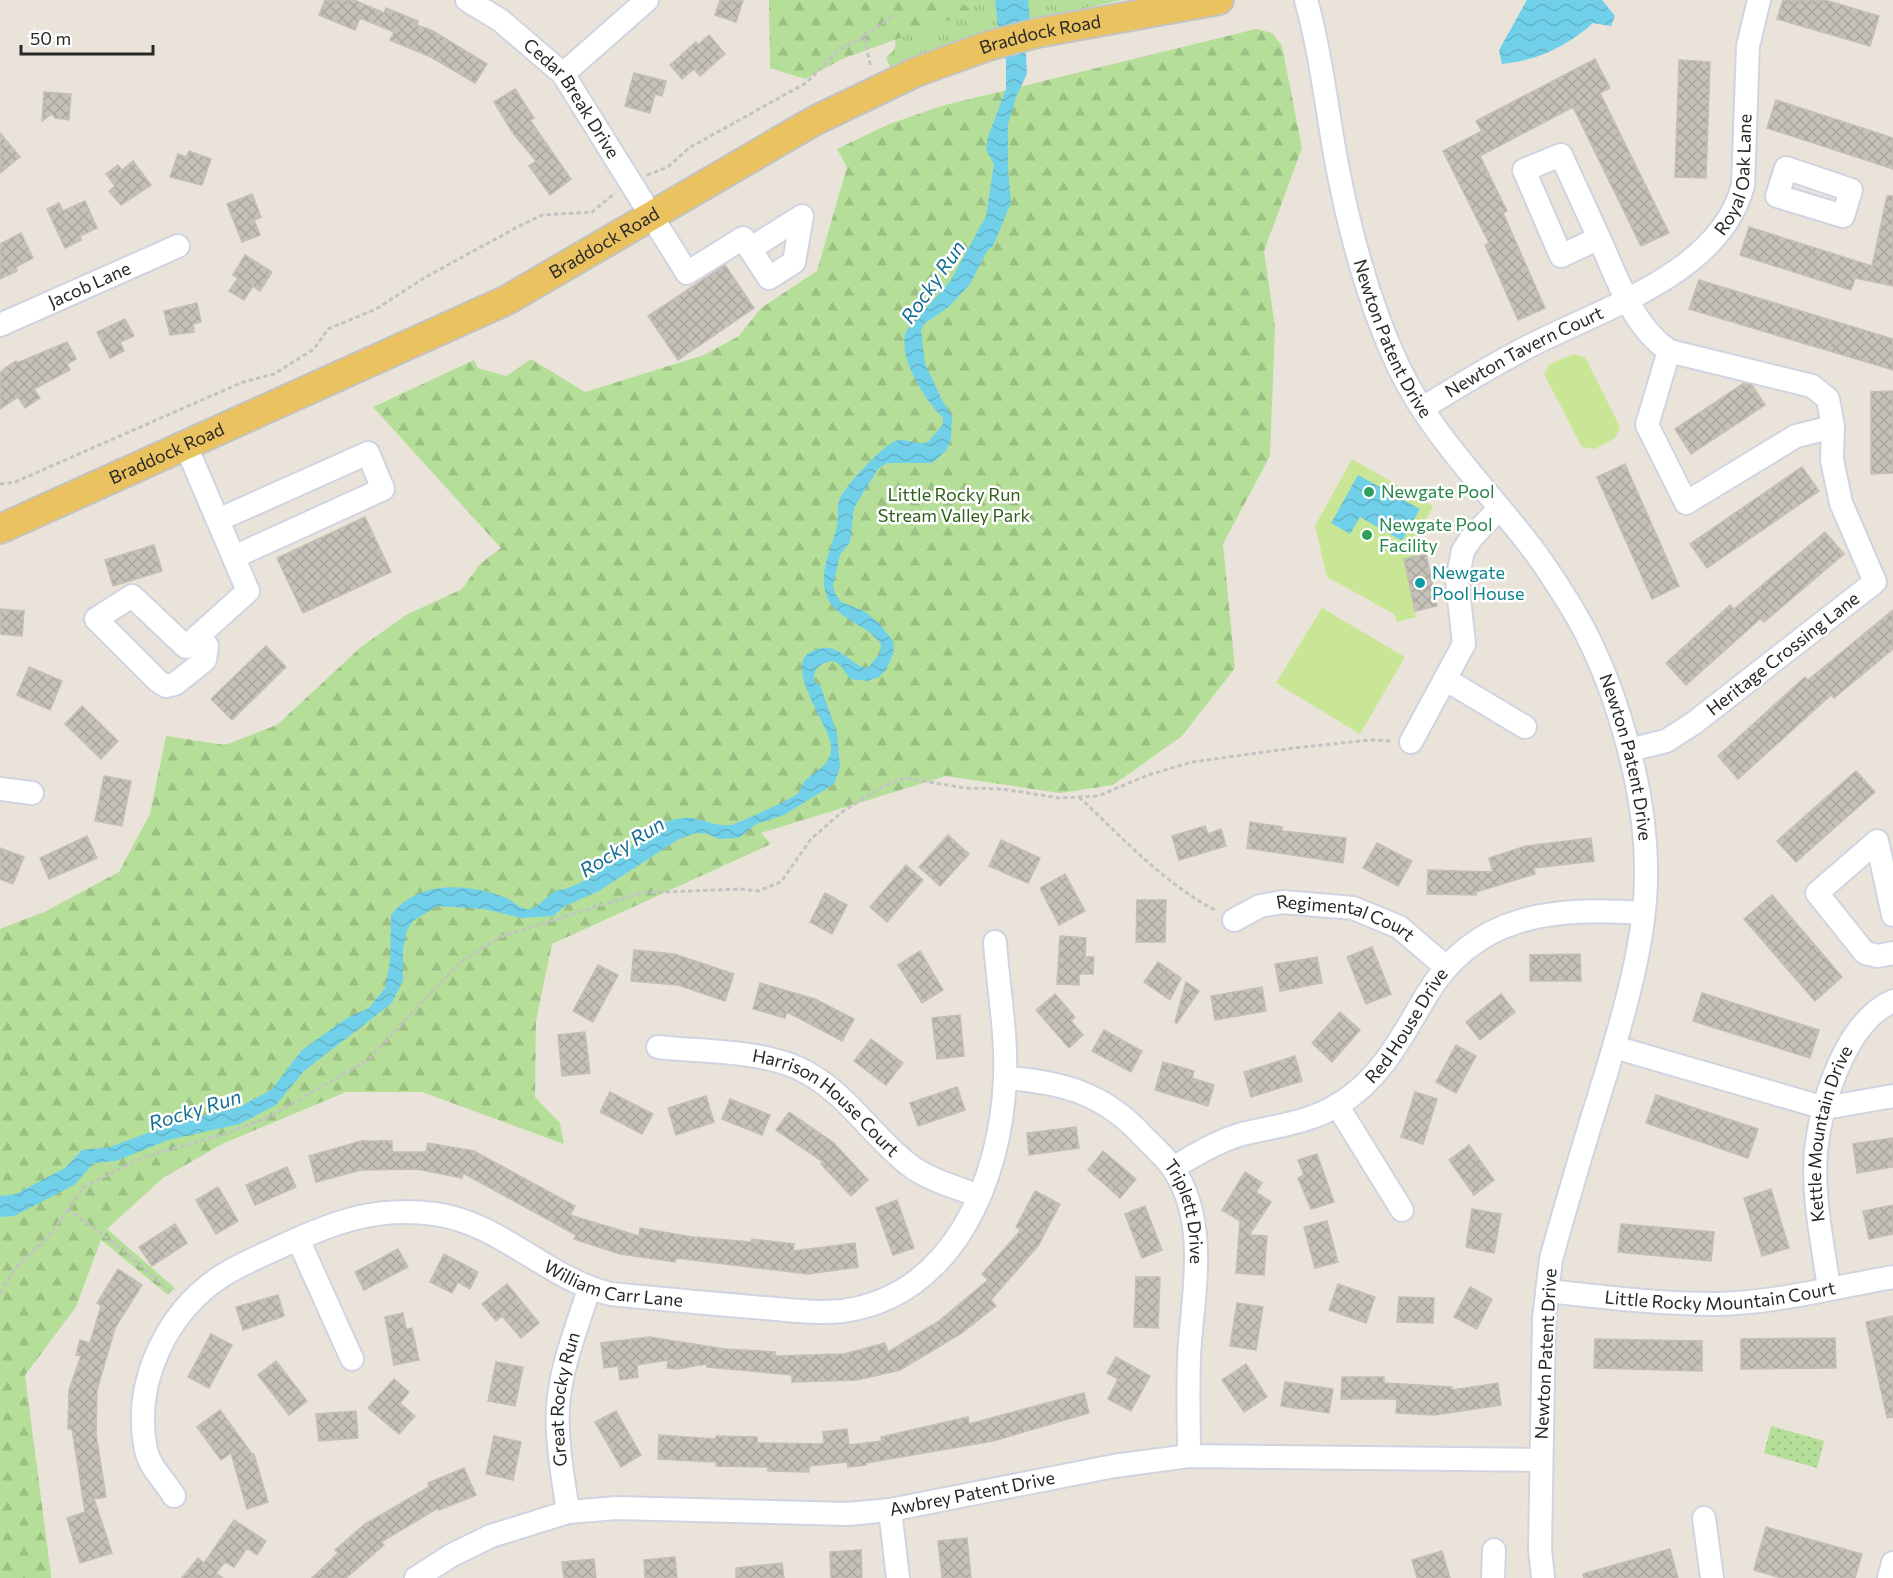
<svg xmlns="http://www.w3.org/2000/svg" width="1893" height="1578" font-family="Commissioner,sans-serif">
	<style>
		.grass { fill: url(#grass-tufts) }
		.forest { fill: url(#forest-firs) }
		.park { fill: url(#park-dots) }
		.pitch { fill: #c8e695 }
		.water { fill: url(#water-waves) }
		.building { fill: url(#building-cross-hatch); stroke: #c5beb4; stroke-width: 1.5 }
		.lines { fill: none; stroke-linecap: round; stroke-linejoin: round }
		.minor-casing { stroke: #d0d4e1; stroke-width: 26 }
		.major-casing { stroke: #c3c3c3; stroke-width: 32 }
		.path { stroke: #c3c3c3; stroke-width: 3; stroke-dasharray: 4.5 3; stroke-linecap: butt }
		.minor { stroke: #fff; stroke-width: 22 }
		.major { stroke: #eac260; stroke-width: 28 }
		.leisure-dot { fill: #2e9e5b; stroke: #fff; stroke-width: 2 }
		.culture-dot { fill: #0f9aa8; stroke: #fff; stroke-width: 2 }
		.labels { text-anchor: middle; stroke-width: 5; stroke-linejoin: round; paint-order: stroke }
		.street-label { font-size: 18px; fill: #282828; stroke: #fff }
		.leisure-label { font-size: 18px; fill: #27864d; stroke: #fff; text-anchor: start }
		.park-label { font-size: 18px; fill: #2f611c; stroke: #fff }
		.culture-label { font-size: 18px; fill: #0d838f; stroke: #fff; text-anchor: start }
		.water-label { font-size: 20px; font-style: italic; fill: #136d92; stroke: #fff }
	</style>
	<defs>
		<pattern id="grass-tufts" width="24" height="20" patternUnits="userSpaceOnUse" patternTransform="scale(1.5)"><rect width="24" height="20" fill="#b5df99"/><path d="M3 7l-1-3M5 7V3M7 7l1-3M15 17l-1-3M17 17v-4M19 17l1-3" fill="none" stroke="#9cbf84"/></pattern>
		<pattern id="forest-firs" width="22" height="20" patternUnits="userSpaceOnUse" patternTransform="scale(1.5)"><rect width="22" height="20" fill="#b5df99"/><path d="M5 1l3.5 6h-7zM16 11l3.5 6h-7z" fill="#9cbf84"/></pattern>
		<pattern id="park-dots" width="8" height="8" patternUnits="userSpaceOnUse" patternTransform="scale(1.5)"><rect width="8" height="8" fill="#b5df99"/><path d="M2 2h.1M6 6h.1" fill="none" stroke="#9cbf84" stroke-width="1.8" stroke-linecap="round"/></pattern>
		<pattern id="water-waves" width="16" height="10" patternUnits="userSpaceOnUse" patternTransform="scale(1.5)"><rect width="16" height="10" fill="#71d0e9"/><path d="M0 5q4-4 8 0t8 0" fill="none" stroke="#62b3c8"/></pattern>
		<pattern id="building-cross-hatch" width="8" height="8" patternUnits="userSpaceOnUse" patternTransform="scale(1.5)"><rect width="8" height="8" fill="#c5c1b9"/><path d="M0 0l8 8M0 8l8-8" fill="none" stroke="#a9a69f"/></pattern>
	</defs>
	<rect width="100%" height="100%" fill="#eae3da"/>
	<!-- grass -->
	<path class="grass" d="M904,0H1122L1030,20L891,68L886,58L895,48L898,4Z"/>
	<!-- forest -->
	<path class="forest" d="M769,0H956L974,11L842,59L805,79L770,68Z
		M1256,29L1272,33L1282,46L1302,148L1264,251L1275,327L1270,456L1223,544L1235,668L1182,736L1113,785L1060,793L946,776L761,833L771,844L552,944L536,1021L535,1097L560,1123L564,1144L422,1092H346L222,1144L163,1178L107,1229L175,1288L168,1295L101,1240L76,1307L25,1375L51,1575V1578H0V929L44,912L119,872L150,814L166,736L225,745L277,725L361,647L406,615L462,589L480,564L501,548L373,407L474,360L478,368L506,376L531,359L585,392L704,355L739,336L761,308L817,271L847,167L837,149L887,125L941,106Z"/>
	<!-- park -->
	<path class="park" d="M1771,1426L1824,1441L1817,1468L1764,1453Z"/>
	<!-- pitch -->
	<path class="pitch" d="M1573,354L1585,357L1620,427L1615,438L1595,449L1582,447L1544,374L1549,365Z
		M1352,459L1433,506L1413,544L1416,557L1404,560L1416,617L1397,622L1394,614L1327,577L1315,526Z
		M1322,608L1405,657L1360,734L1276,683Z"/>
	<!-- water -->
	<path class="water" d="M995,0H1028L1030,20L1025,38L1027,74L1016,97L1008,124V167L1011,203L993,246L987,251L970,284L950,306L924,324L921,330L925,363L942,400L952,416L951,440L946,451L932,463H887L878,469L854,508L850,542L840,555L833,586L835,593L841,602L864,611L879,623L893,641L894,652L886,670L879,677L867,681L850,679L840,665L833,661C820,663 813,668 814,681L821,687L837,733L840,767L834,784L784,815L756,824L739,838L719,839L708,834L696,833L679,839L599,891L565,906L553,916L521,918L484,909L437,906L413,921L407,930L403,949V981L391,1004L304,1071L276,1105L240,1124L168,1140L116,1161L94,1163L74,1185L14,1216L0,1217V1196L16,1194L65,1168L82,1150L110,1147L177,1122L239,1107L271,1090L302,1050L347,1018L369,1008L385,988L390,962L391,915C418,880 467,883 504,897C512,900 521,910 529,909C538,908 546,896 555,891C559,889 564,890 568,888C583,883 602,870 615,860C632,848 646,830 666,822C697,810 706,828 732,825C745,819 792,800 798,793C801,790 802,784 805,781C816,770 832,765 831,746C830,724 772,654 823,648C842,646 852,667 868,668L880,653L881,644C868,625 836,619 827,597C817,573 833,547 837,525C839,516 836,508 840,498C846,485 880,449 893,442C905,436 915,446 928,442L943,424V418C925,399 897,358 906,331L951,280L986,216L994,164L986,150L988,137L1006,89V60L1001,47Z
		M1527,0H1602L1615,16L1611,26L1593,23C1568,46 1536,61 1502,64L1499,50Z
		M1358,475L1420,509L1402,541L1360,517L1350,534L1331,523Z"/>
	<!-- building -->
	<path class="building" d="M325,0H354L384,13L386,8L418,21L417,25L433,31L487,64L475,83L431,57L390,40L394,32L360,18L355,30L319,15Z
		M720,0H743L736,22L715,15Z
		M1783,0H1825L1879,16L1870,46L1777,19Z
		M709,35L725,54L700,76L694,69L682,79L670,65L696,42L698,45Z
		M1595,59L1610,88L1600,93L1669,233L1641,246L1573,107L1480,156L1507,211L1503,213L1545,308L1518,320L1485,245L1489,243L1443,151L1482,131L1476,121Z
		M1679,60L1710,62L1706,178L1675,177Z
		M634,73L666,81L662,96L655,94L650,113L625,106Z
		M515,89L534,118L530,120L571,179L550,195L529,166L536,161L512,132L494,102Z
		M44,92L71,94L69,120L55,118L52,114L42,121Z
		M1776,100L1893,138V169L1767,128Z
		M0,133L20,157L0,173Z
		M189,151L211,159L202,185L170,177L178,154L186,157Z
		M133,161L151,185L121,205L109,191L115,186L106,174L118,165L122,170Z
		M252,194L261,217L254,220L260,235L242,242L227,204Z
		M1887,196H1893V286L1855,278L1851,290L1740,255L1749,227L1872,266Z
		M85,201L97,228L80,236L81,240L65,248L47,209L59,203L63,211Z
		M21,233L33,258L16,267L17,271L0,279V244Z
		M245,255L272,272L260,291L253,286L244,300L229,291L238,278L233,275Z
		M725,265L754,308L678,360L648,316Z
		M1699,280L1893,339V370L1689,309Z
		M197,303L201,322L193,324L194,332L170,335L164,311Z
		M125,319L134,336L120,342L124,351L110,358L97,332Z
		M67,342L76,359L67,364L70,370L34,389L40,398L25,408L18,397L0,409V373L5,368L16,361L17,363Z
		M1744,383L1752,385L1765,405L1691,454L1675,429Z
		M1893,391V473L1871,474V392Z
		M1625,464L1679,586L1652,599L1597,477Z
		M1802,467L1819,491L1707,568L1690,544Z
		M365,517L391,572L303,613L277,558Z
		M1825,532L1844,554L1764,622L1761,618L1686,685L1666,663L1730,605L1734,609Z
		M154,545L162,571L113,586L105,560Z
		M1426,554L1437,606L1415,611L1404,559Z
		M0,609L24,611L22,636L0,634Z
		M1893,610V649L1834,698L1831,695L1738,779L1718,756L1805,677L1808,680Z
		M266,646L286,667L232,720L211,699Z
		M29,667L62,681L50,710L17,695Z
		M82,706L118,741L101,759L65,724Z
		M1856,771L1875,792L1796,862L1777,841Z
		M104,776L131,781L122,826L95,821Z
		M1250,822L1282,827V831L1346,838L1343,863L1247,848Z
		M1205,826L1208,834L1221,829L1226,846L1179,860L1172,836Z
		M948,835L969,854L940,886L919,867Z
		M87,836L97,858L49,879L40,858Z
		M1591,838L1594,861L1534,868L1535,874L1476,892V895L1427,894L1428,870L1493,872L1489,858L1526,846Z
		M1001,840L1040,858L1028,883L989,866Z
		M1377,843L1412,861L1398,886L1363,868Z
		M0,848L24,857L13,884L0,879Z
		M906,865L923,880L887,922L870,907Z
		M1065,874L1085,911L1059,925L1040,888Z
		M825,893L847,905L832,934L810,922Z
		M1772,895L1842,977L1815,1001L1744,919Z
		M1137,900H1166L1165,942H1136Z
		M1060,936L1086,938L1085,957H1094L1093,974H1079V985L1057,984Z
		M1372,947L1391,994L1366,1004L1347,957Z
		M634,950L674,954L734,974L725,1001L678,985L631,981Z
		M920,951L943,990L922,1003L898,965Z
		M1580,954L1581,981H1530V955Z
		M1317,957L1322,983L1280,991L1275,964Z
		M1158,962L1181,978L1170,1000L1144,982Z
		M598,965L618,975L593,1022L573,1011Z
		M1186,982L1199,991L1177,1023L1175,1022Z
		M760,983L815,999L854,1019L842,1041L787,1012L785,1018L753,1009Z
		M1262,987L1266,1011L1215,1020L1211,996Z
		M1702,993L1819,1030L1810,1058L1693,1021Z
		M1055,994L1075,1017L1071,1021L1083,1035L1069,1048L1036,1010Z
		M1501,994L1515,1012L1480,1040L1466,1022Z
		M1340,1012L1360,1030L1332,1062L1312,1043Z
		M960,1015L964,1056L937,1059L932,1018Z
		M1104,1030L1142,1051L1131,1072L1092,1051Z
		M585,1032L590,1073L562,1076L558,1035Z
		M871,1039L903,1063L886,1085L854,1061Z
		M1456,1045L1476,1056L1456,1093L1436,1082Z
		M1295,1056L1302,1081L1251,1097L1244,1072Z
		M1163,1062L1194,1071L1192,1078L1214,1085L1208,1106L1155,1090Z
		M957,1087L965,1110L918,1126L910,1103Z
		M610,1092L653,1114L642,1134L600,1112Z
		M1415,1092L1437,1099L1423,1144L1401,1137Z
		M1656,1095L1758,1129L1748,1158L1646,1123Z
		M706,1096L714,1122L676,1135L668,1108Z
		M730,1099L770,1115L762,1135L722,1119Z
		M789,1112L834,1143L868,1180L851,1196L821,1164L823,1162L776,1130Z
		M1076,1127L1079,1148L1029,1155L1027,1133Z
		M1893,1138V1167L1857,1173L1853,1144Z
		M361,1141H392V1152H426L428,1143L474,1151L575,1206L570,1215L639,1236L640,1228L693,1237L751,1242L752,1239L794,1244L793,1251L855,1243L858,1267L808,1274L676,1258L675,1262L620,1254L574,1239L576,1235L463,1173L462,1178L417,1169L361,1170L316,1182L309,1156Z
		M1469,1145L1494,1180L1474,1195L1449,1160Z
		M1103,1151L1136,1179L1120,1198L1088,1170Z
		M1317,1154L1334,1202L1311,1209L1298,1178L1304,1175L1298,1160Z
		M287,1167L296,1187L255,1205L246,1185Z
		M1245,1172L1262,1183L1256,1192L1271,1202L1249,1235L1267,1236L1264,1275L1236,1273L1240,1221L1222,1210Z
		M218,1187L238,1221L216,1234L196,1200Z
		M1771,1189L1789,1248L1762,1256L1744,1198Z
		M1035,1191L1060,1204L1038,1246L991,1300L996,1306L962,1333L900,1370L857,1380L792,1382V1375L707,1367L706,1364L678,1369L667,1368L668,1360L637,1365L638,1377L620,1380L618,1366L604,1368L601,1343L649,1337L725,1349L775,1352V1356L844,1354L885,1343L888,1352L939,1321L988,1280L982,1274L1021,1230L1016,1227Z
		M897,1200L914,1248L893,1255L876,1208Z
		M1893,1205V1234L1869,1239L1863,1211Z
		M1145,1206L1162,1250L1142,1258L1125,1214Z
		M1472,1209L1501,1214L1494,1253L1466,1247Z
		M1327,1221L1338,1262L1315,1268L1304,1227Z
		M175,1224L187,1243L152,1266L139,1247Z
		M1621,1224L1714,1232L1711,1261L1618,1252Z
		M398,1249L408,1267L364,1290L355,1272Z
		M444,1254L478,1272L470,1289L458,1282L452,1293L430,1282Z
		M118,1269L142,1285L115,1328L97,1390L96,1434L106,1497L94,1499L112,1553L80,1563L67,1518L85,1512L72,1429H68L69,1390L81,1356L76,1355L80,1340L90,1343L101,1306L97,1303Z
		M1136,1277H1160L1158,1328L1134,1327Z
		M507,1284L539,1323L521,1338L502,1316L496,1321L482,1304Z
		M1338,1284L1375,1297L1366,1323L1329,1310Z
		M1470,1287L1492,1299L1477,1329L1454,1317Z
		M278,1295L284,1316L243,1330L236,1307Z
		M1399,1297L1434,1298L1433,1323L1397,1322Z
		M1237,1303L1263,1307L1256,1350L1230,1346Z
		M403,1313L406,1329L412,1328L419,1360L394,1365L385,1317Z
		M1893,1316V1417L1887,1418L1866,1322Z
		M211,1334L232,1345L209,1388L188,1377Z
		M1835,1338L1836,1368L1741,1369V1339Z
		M1595,1339L1702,1341V1371L1594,1368Z
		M1116,1357L1150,1376L1131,1411L1108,1399L1118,1379L1107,1373Z
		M276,1361L307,1401L289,1415L258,1375Z
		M496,1362L523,1367L515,1406L488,1401Z
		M1246,1364L1267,1397L1244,1412L1222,1380Z
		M1342,1377H1384V1383L1452,1387V1390L1498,1383L1501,1405L1434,1415L1396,1413L1397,1399H1341Z
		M394,1379L409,1392L400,1403L415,1416L399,1434L368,1408Z
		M1285,1382L1333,1389L1329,1413L1281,1406Z
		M1084,1393L1089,1413L993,1441L866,1463V1465L848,1467L847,1462L809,1466V1472L768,1471V1467L716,1466V1462L658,1459L659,1435L716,1439V1436L757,1437V1443L824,1444L823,1432L847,1429L849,1445L882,1441L881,1437L968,1417L969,1424Z
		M220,1410L252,1454H254L268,1502L247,1509L231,1453L221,1460L197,1427Z
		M356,1411L358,1438L319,1441L316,1414Z
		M616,1411L641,1455L621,1467L595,1422Z
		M494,1436L521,1442L513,1480L486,1474Z
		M464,1468L476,1495L439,1510L438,1508L381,1542L384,1545L346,1578H312L338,1553L335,1550L365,1524L429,1487L428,1483Z
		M234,1520L266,1541L257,1555L247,1548L234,1567L225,1562L216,1573L223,1578H182L198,1558L204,1563Z
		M1766,1527L1862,1554L1855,1578H1781L1754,1570Z
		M967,1538L971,1578H942L938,1541Z
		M1670,1549L1678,1578H1584L1583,1574Z
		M861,1550L862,1578H831L830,1552Z
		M1442,1551L1450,1578H1417L1412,1560Z
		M675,1557L677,1578H645L644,1560Z
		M594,1559L596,1578H564L562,1562Z
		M782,1563L784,1578H736V1568Z"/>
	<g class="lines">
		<!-- minor casing -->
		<g class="minor-casing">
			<g id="minor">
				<path id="s1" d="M467,0L500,20L563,74L687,273L743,238L769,278L794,262L802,216L750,249"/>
				<path id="s2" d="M1306,0C1320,50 1326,103 1335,154C1348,226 1368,302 1399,368C1431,434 1484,486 1528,543C1543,562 1557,584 1570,605C1614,676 1646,787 1646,871C1647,936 1624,1014 1605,1077C1586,1137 1568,1198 1551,1259L1544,1319L1540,1549L1543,1578"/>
				<path d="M563,74L647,0"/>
				<path d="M1561,155L1599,238L1561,256L1524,170Z"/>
				<path d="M1786,168L1851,190L1843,216L1777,196Z"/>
				<path d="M1599,238C1617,278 1632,325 1669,351L1812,386L1828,399L1833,427L1832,460L1841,503L1875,582L1694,723L1666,741L1629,750"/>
				<path id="s3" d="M0,325L178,246"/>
				<path d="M1669,351L1647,425L1686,503L1796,436L1833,427"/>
				<path id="s4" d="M1423,408C1455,388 1488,368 1522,350C1596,310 1720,276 1743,185L1748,46L1759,0"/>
				<path d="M186,446L248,591L186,647L132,596L96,619L158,681L166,686L175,684L205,660L207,646L199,635"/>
				<path d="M218,520L368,453L383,489L234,557"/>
				<path d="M1445,679L1525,727"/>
				<path d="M1411,742L1464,644L1457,580L1463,551L1472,537L1499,509"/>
				<path d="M0,789L32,793"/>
				<path d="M1893,915L1877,841L1817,893L1865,953L1878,956L1893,953"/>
				<path id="s5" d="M1234,920L1260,906L1283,902L1353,908L1399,927L1446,967"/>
				<path id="s6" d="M658,1047C703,1052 756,1050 798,1068C844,1089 870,1134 908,1164C928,1180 956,1187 979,1196"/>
				<path d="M1614,1047L1825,1108L1893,1096"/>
				<path id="s7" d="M1005,1078C1062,1082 1104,1093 1144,1137C1153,1146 1164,1156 1172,1167C1207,1217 1195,1285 1190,1341C1187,1379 1189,1418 1189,1456"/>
				<path d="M1337,1105L1402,1210"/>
				<path id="s8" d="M1173,1168C1195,1155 1218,1141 1242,1134C1276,1126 1308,1123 1338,1105C1381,1079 1401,1038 1426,996C1475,913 1555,907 1642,913"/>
				<path d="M298,1239L352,1359"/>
				<path id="s9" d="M1829,1289C1823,1244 1812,1197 1816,1151C1821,1103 1845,1022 1893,1001"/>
				<path id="s10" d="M1547,1291C1603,1297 1659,1304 1716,1304C1775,1303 1835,1287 1893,1277"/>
				<path id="s11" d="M174,1496C165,1481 150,1468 146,1450C132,1383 167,1310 225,1274C243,1263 263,1255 282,1246C334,1222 376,1206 435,1214C501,1223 547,1279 611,1294C662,1299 714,1304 765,1308C790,1310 817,1314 842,1311C954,1296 1001,1179 1005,1078C1007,1033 998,987 995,942"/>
				<path d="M890,1510L898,1578"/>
				<path id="s12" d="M568,1512C563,1477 556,1441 558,1406C561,1366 577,1327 589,1289"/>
				<path d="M1704,1518L1712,1578"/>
				<path id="s13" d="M416,1578L452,1555L491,1536L568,1512L617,1508L848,1514L890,1510L1114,1466L1189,1456L1541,1460"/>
				<path d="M1493,1578L1494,1550"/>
				<path d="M1889,1578L1893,1563"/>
			</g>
		</g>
		<!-- major casing -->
		<g class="major-casing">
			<g id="major">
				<path id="s14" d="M0,529L507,300L814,121L916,72L988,46L1037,33L1219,0"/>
			</g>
		</g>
		<!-- path -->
		<path class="path" d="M864,36L895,15
			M647,175L668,167L689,148L806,83L840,49L864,36L871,68
			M0,484L15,482L243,382L274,374L314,349L328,329L376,309L424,278L523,224L543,215L592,212L615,193
			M1079,797C1122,837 1164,884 1217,911
			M68,1209L118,1246L172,1293
			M0,1293L15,1269L49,1236L85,1186L144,1157L224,1134L269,1117L368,1060L459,963L500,937L640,893L741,889L758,891L781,882L811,839L842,812L885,785L905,778L965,788L1002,789L1059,798L1098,796L1148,775L1192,762L1294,748L1370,740L1393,741"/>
		<!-- minor -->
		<use href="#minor" class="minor"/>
		<!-- major -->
		<use href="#major" class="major"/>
	</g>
	<!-- markers -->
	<g class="leisure-dot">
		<circle cx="1369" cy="492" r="6"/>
		<circle cx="1367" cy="535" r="6"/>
	</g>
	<circle class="culture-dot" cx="1420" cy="583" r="6"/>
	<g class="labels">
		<!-- street labels -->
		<g class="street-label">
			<text dy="6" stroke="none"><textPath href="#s14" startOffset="1155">Braddock Road</textPath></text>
			<text dy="6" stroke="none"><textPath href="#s1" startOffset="146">Cedar Break Drive</textPath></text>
			<text dy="6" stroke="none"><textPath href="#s4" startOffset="408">Royal Oak Lane</textPath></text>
			<text dy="6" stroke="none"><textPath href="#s14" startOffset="669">Braddock Road</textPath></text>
			<text dy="6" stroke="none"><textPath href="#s3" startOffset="98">Jacob Lane</textPath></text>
			<text dy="6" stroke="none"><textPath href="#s2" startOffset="351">Newton Patent Drive</textPath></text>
			<text dy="6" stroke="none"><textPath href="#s4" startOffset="116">Newton Tavern Court</textPath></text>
			<text dy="6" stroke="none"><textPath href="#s14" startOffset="183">Braddock Road</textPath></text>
			<text transform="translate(1783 654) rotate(-38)" y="6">Heritage Crossing Lane</text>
			<text dy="6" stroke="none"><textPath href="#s2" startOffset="837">Newton Patent Drive</textPath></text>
			<text dy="6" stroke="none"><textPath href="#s5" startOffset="118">Regimental Court</textPath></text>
			<text dy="6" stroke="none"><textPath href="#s8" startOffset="284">Red House Drive</textPath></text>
			<text dy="6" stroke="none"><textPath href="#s6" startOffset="184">Harrison House Court</textPath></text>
			<text dy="6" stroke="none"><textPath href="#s9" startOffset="158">Kettle Mountain Drive</textPath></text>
			<text dy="6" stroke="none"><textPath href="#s7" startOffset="244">Triplett Drive</textPath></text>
			<text dy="6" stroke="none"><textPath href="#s11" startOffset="676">William Carr Lane</textPath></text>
			<text dy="6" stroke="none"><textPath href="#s10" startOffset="174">Little Rocky Mountain Court</textPath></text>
			<text transform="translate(1546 1354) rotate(-87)" y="6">Newton Patent Drive</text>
			<text dy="6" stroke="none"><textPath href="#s12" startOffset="114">Great Rocky Run</textPath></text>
			<text dy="6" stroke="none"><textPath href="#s13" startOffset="573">Awbrey Patent Drive</textPath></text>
		</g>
		<!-- leisure labels -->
		<g class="leisure-label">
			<text x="1381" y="498">Newgate Pool</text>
			<text x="1379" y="531">Newgate Pool<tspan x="1379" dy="21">Facility</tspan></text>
		</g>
		<!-- park labels -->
		<g class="park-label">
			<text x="954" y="501">Little Rocky Run<tspan x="954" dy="21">Stream Valley Park</tspan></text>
		</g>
		<!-- culture labels -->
		<g class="culture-label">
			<text x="1432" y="579">Newgate<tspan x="1432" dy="21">Pool House</tspan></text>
		</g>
		<!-- water labels -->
		<g class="water-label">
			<text transform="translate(933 282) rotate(-55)" y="7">Rocky Run</text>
			<text transform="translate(622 847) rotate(-32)" y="7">Rocky Run</text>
			<text transform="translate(195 1110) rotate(-17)" y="7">Rocky Run</text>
		</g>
	</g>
	<!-- scale -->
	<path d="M21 45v9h132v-9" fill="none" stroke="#282828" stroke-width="3"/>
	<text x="30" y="45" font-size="18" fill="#282828" stroke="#ffffff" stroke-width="4.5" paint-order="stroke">50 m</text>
</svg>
